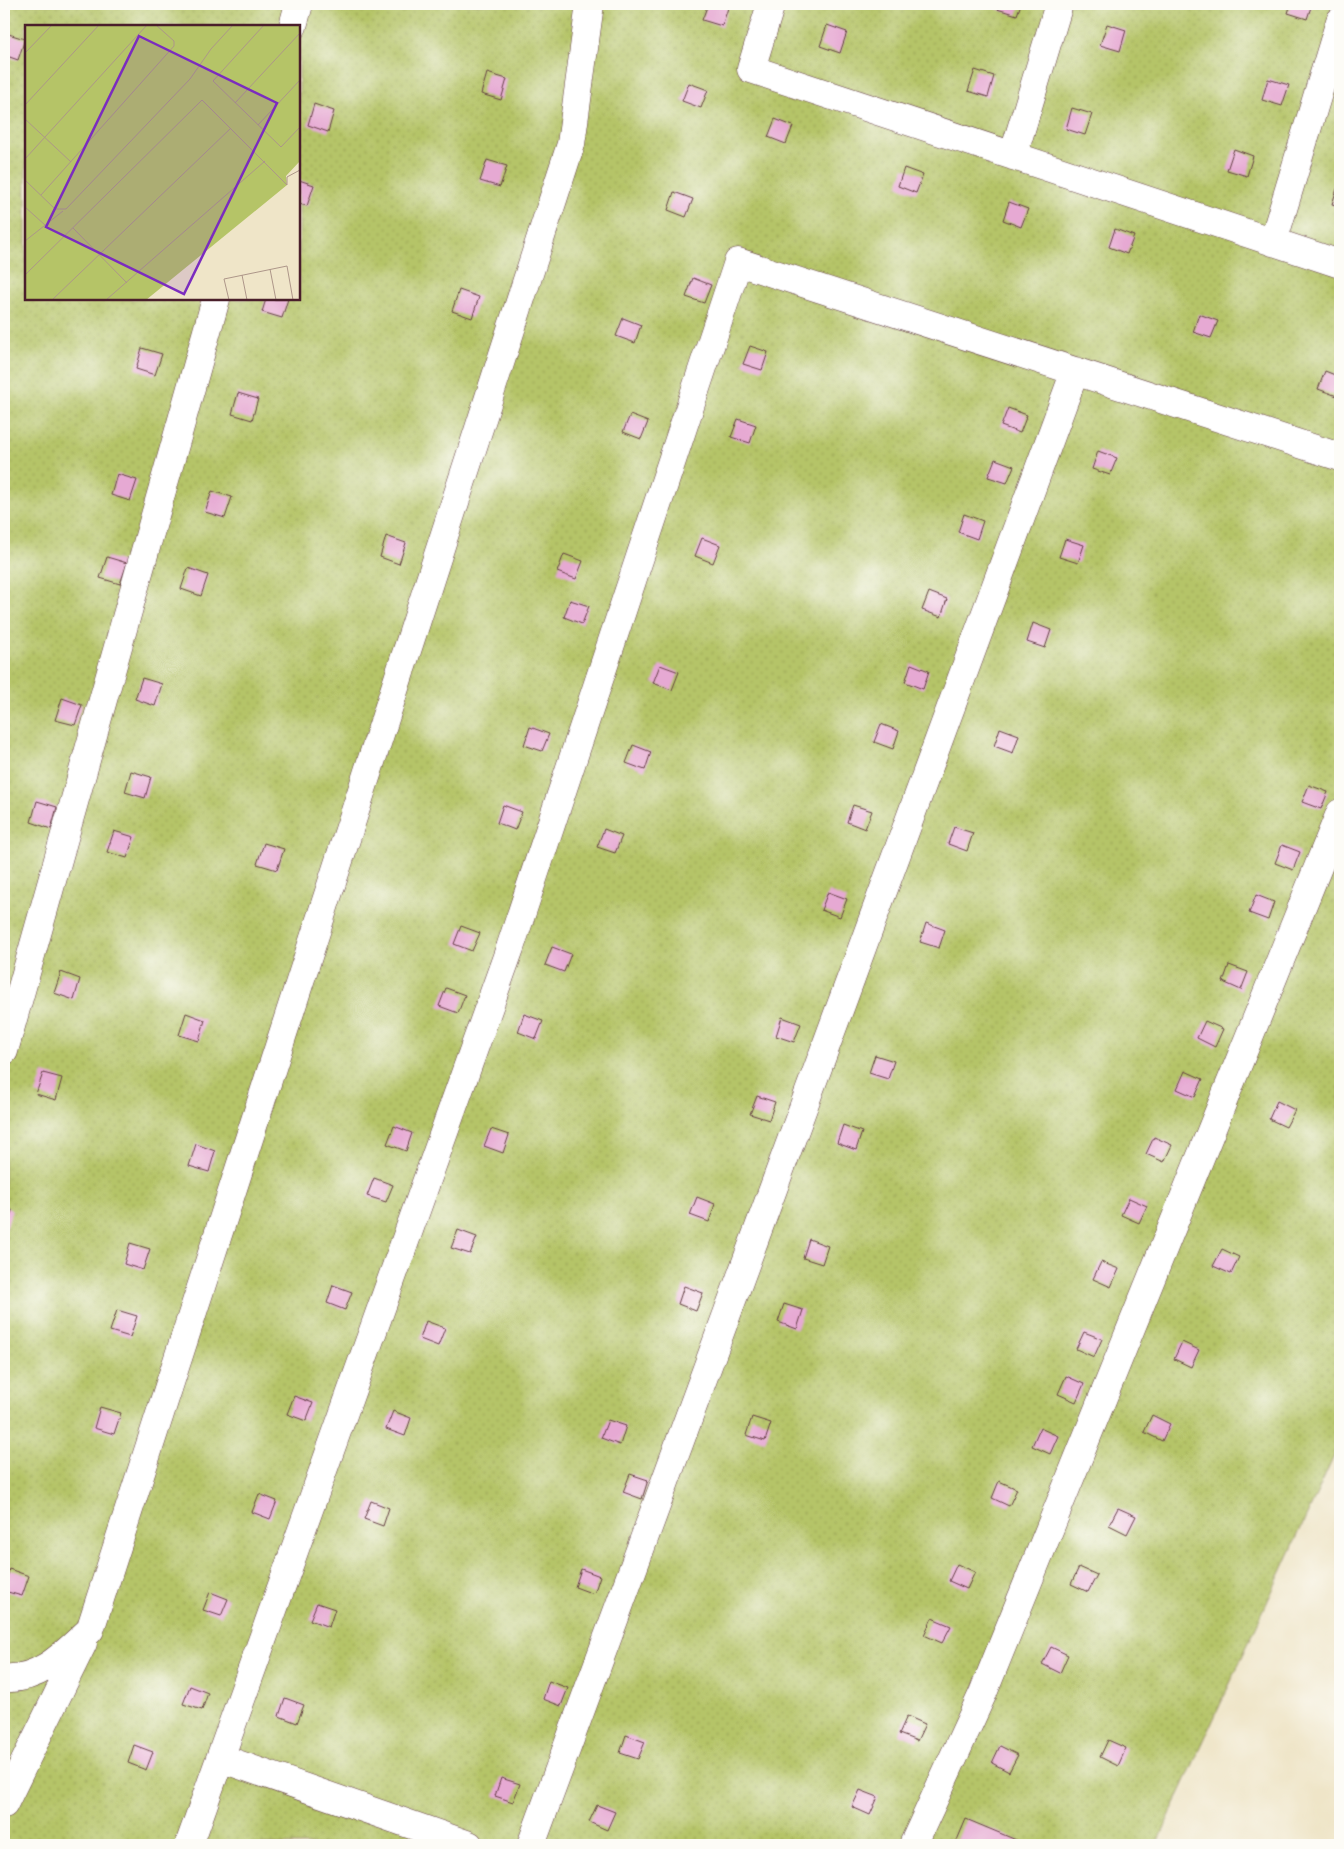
<svg xmlns="http://www.w3.org/2000/svg" width="1344" height="1849" font-family="'Playpen Sans',sans-serif">
	<style>
		.park { fill: url(#park-dots); stroke: #807249; fill-rule: evenodd }
		.building { fill: #e6a9d3 }
		.lines { fill: none; stroke-linecap: round; stroke-linejoin: round }
		.minor-casing { stroke: #633d43; stroke-width: 29 }
		.minor { stroke: #fff; stroke-width: 28 }
		.inset-road { fill: none; stroke: #ad9689; stroke-width: 1 }
		.view { fill: #7b2cbf; fill-opacity: 0.15; stroke: #7b2cbf; stroke-width: 2.5 }
		.inset-edge { fill: none; stroke: #4a1f2b; stroke-width: 2.5 }
	</style>
	<defs>
		<pattern id="park-dots" width="8" height="8" patternUnits="userSpaceOnUse" patternTransform="scale(1.25)"><rect width="8" height="8" fill="#b5c467"/><path d="M2 2h.1M6 6h.1" fill="none" stroke="#9da85a" stroke-width="1.8" stroke-linecap="round"/></pattern>
	</defs>
	<rect width="100%" height="100%" fill="#fdfcf7"/>
	<filter id="ink" filterUnits="userSpaceOnUse"><feTurbulence type="fractalNoise" baseFrequency=".02" numOctaves="2"/><feDisplacementMap in="SourceGraphic" scale="10" xChannelSelector="R" yChannelSelector="G"/><feConvolveMatrix kernelMatrix="1 2 1 2 8 2 1 2 1" color-interpolation-filters="sRGB"/></filter>
	<filter id="wash" filterUnits="userSpaceOnUse"><feTurbulence type="fractalNoise" baseFrequency=".0096" numOctaves="4" result="noise"/><feDisplacementMap in="SourceGraphic" scale="20" xChannelSelector="R" yChannelSelector="G"/><feGaussianBlur stdDeviation="1.12" result="paint"/><feColorMatrix in="noise" values="0 0 0 0 0 0 0 0 0 0 0 0 0 0 0 0 0 1.4 0 .05"/><feComposite in="paint" operator="in"/></filter>
	<g filter="url(#wash)">
		<rect width="100%" height="100%" fill="#efe5c8"/>
		<!-- park -->
		<path class="park" d="M4,4H1340V1443L1156,1845H4ZM26,26H299V299H26Z"/>
		<g id="blocks">
			<!-- building -->
			<path class="building" d="M360,4H385L382,11Z
				M708,4L729,5L722,26L702,20Z
				M999,4H1021L1017,15L997,9Z
				M1291,4H1312L1307,19L1288,13Z
				M1107,24L1126,30L1120,51L1100,45Z
				M827,25L847,32L840,53L820,46Z
				M5,33L25,39L18,60L4,55Z
				M975,70L994,76L988,97L968,91Z
				M487,73L507,79L501,100L481,94Z
				M1268,79L1289,85L1282,106L1262,100Z
				M689,83L708,90L701,108L682,101Z
				M314,104L334,111L328,132L308,125Z
				M1072,108L1092,114L1085,135L1066,129Z
				M775,119L793,126L786,144L768,137Z
				M1234,149L1253,156L1247,176L1227,170Z
				M487,160L507,166L500,187L480,181Z
				M904,168L923,175L916,193L898,186Z
				M299,180L314,185L307,206L299,204Z
				M1338,186L1340,187V206L1332,204Z
				M674,192L693,199L686,217L668,210Z
				M1009,202L1028,209L1021,227L1003,220Z
				M1115,229L1134,236L1127,254L1109,247Z
				M693,278L711,285L704,303L686,297Z
				M459,290L479,297L472,318L452,311Z
				M266,299H288L282,318L262,312Z
				M1199,314L1218,321L1211,338L1193,332Z
				M623,318L641,325L635,343L616,336Z
				M750,346L768,352L762,370L743,364Z
				M142,348L162,354L155,375L136,369Z
				M1325,371L1340,377L1337,396L1318,389Z
				M238,393L258,399L252,420L232,414Z
				M1008,408L1027,415L1020,433L1001,426Z
				M630,415L648,422L641,439L623,432Z
				M738,419L756,425L750,443L731,437Z
				M1098,451L1117,458L1110,475L1092,469Z
				M995,459L1014,466L1007,483L988,477Z
				M117,474L137,480L130,501L111,495Z
				M212,491L232,497L225,518L205,512Z
				M964,514L983,521L977,539L958,532Z
				M386,536L406,543L399,564L380,557Z
				M702,538L720,545L713,563L695,556Z
				M1065,539L1084,545L1078,563L1059,557Z
				M564,554L583,561L576,579L557,572Z
				M107,557L127,563L120,584L100,578Z
				M188,568L208,575L201,596L181,589Z
				M929,592L947,599L941,617L922,610Z
				M570,600L589,606L582,624L564,617Z
				M1033,623L1051,630L1045,648L1027,642Z
				M911,664L929,671L923,689L905,682Z
				M660,665L679,672L672,690L653,683Z
				M142,678L162,684L155,706L135,699Z
				M62,698L82,705L75,725L55,720Z
				M881,724L899,731L893,749L874,742Z
				M530,727L549,734L542,751L524,745Z
				M1000,728L1019,735L1013,753L994,746Z
				M633,745L651,752L645,770L626,763Z
				M131,771L151,777L145,798L125,792Z
				M1309,785L1328,792L1321,809L1302,802Z
				M37,801L57,807L51,829L31,822Z
				M503,805L522,812L515,830L497,823Z
				M853,805L872,811L865,829L847,822Z
				M954,827L973,833L967,851L948,844Z
				M604,829L622,836L615,853L597,847Z
				M114,831L134,837L127,858L107,852Z
				M264,843L284,849L277,870L257,864Z
				M1282,845L1300,852L1293,870L1275,863Z
				M828,892L847,899L840,917L821,910Z
				M1256,895L1274,902L1268,920L1249,913Z
				M926,923L945,930L939,948L920,942Z
				M461,926L480,933L472,951L454,944Z
				M552,947L571,954L564,972L545,965Z
				M1229,965L1248,972L1241,990L1223,982Z
				M61,972L80,979L74,1000L54,993Z
				M446,988L465,995L458,1013L439,1006Z
				M186,1013L205,1020L199,1041L179,1035Z
				M524,1014L543,1021L536,1039L518,1032Z
				M782,1017L801,1024L794,1042L776,1036Z
				M1205,1021L1223,1029L1215,1047L1197,1038Z
				M875,1055L894,1061L888,1079L869,1073Z
				M1185,1071L1203,1079L1195,1097L1177,1089Z
				M43,1073L62,1078L56,1100L36,1094Z
				M757,1096L775,1102L769,1120L750,1114Z
				M1277,1101L1295,1110L1286,1127L1269,1119Z
				M843,1125L862,1132L856,1150L837,1143Z
				M394,1126L412,1133L406,1151L387,1144Z
				M491,1129L509,1135L503,1153L484,1146Z
				M1154,1137L1172,1145L1164,1162L1146,1154Z
				M196,1144L215,1151L209,1172L189,1166Z
				M374,1178L393,1185L386,1202L367,1196Z
				M697,1197L715,1204L709,1222L690,1215Z
				M1129,1198L1147,1206L1139,1223L1121,1215Z
				M4,1207L12,1210L5,1231L4,1230Z
				M458,1230L477,1237L470,1254L451,1248Z
				M809,1239L828,1246L822,1264L803,1258Z
				M130,1243L150,1249L143,1270L124,1264Z
				M1222,1249L1239,1257L1231,1274L1213,1266Z
				M1101,1262L1119,1269L1111,1287L1093,1279Z
				M333,1285L352,1292L345,1310L327,1303Z
				M684,1286L703,1293L696,1311L678,1304Z
				M784,1304L803,1310L797,1329L778,1322Z
				M117,1310L137,1316L130,1337L110,1331Z
				M426,1321L445,1328L438,1346L420,1339Z
				M1084,1332L1102,1339L1094,1357L1076,1349Z
				M1182,1342L1199,1350L1191,1367L1174,1359Z
				M1066,1376L1084,1384L1076,1402L1058,1394Z
				M294,1396L313,1403L306,1421L287,1414Z
				M100,1407L121,1413L114,1434L94,1428Z
				M393,1411L411,1418L405,1436L386,1429Z
				M1152,1415L1170,1424L1162,1441L1144,1432Z
				M752,1417L771,1423L765,1441L746,1435Z
				M608,1420L626,1426L620,1445L601,1438Z
				M1040,1428L1058,1436L1050,1454L1032,1446Z
				M630,1474L648,1480L642,1499L623,1492Z
				M999,1481L1017,1489L1009,1506L992,1498Z
				M259,1494L277,1501L270,1519L252,1512Z
				M371,1501L389,1508L383,1526L364,1519Z
				M1118,1508L1136,1516L1127,1534L1109,1525Z
				M957,1564L975,1572L967,1589L949,1581Z
				M1079,1567L1097,1575L1088,1592L1071,1584Z
				M9,1569L29,1576L22,1596L4,1591Z
				M581,1569L600,1576L594,1594L575,1587Z
				M210,1592L228,1599L221,1616L203,1610Z
				M317,1603L335,1609L329,1627L310,1620Z
				M932,1618L951,1626L942,1643L924,1635Z
				M1051,1647L1068,1655L1060,1673L1042,1664Z
				M549,1681L568,1688L561,1706L543,1699Z
				M190,1686L208,1693L202,1710L183,1704Z
				M285,1698L304,1705L297,1723L279,1716Z
				M907,1716L925,1724L917,1741L899,1734Z
				M626,1735L645,1742L638,1759L620,1753Z
				M1108,1740L1126,1748L1118,1766L1100,1757Z
				M134,1745L153,1752L146,1770L128,1763Z
				M1000,1746L1018,1755L1009,1772L992,1763Z
				M501,1778L520,1784L513,1802L495,1796Z
				M860,1790L878,1797L870,1815L852,1807Z
				M597,1805L615,1812L607,1830L589,1822Z
				M966,1819L1021,1842L1019,1845H955Z
				M226,1840L241,1845H224Z"/>
		</g>
	</g>
	<g filter="url(#ink)">
		<use href="#blocks" fill-opacity="0" stroke="#633d43" stroke-width="1"/>
		<g class="lines">
			<!-- minor casing -->
			<g class="minor-casing">
				<path id="minor" d="M771,4L751,69L1340,264
					M293,26L299,4
					M1013,156L1059,4
					M1273,242L1340,21
					M4,1051L216,299
					M4,1678C40,1681 65,1653 90,1630L571,144L590,4
					M220,1758L469,1845
					M4,1804L83,1643
					M189,1845L510,948L738,262L1340,457
					M531,1845L1075,371
					M913,1845L983,1693L1340,813"/>
			</g>
			<!-- minor -->
			<use href="#minor" class="minor"/>
		</g>
	</g>
	<!-- overview -->
	<g transform="translate(25 25)">
		<rect width="275" height="275" fill="#efe5c8"/>
		<path d="M0,0H275V136L261,151L262,160L121,275H0Z" fill="#b5c467"/>
		<path class="inset-road" d="M239,0L188,56L256,122L275,102M0,28L27,0M210,78L275,8M0,80L74,0M0,94L46,137M233,100L275,55M0,134L122,0M0,155L30,184H41L165,54L186,24L208,0M262,160V152L275,145M16,170L149,21V16L131,0M0,182L20,200M48,203L102,258M0,216L38,186M245,244L251,275M0,250L177,75L262,160M217,250L222,275M27,275L206,103M81,275L240,136M204,275L199,254L262,241L268,275"/>
		<path class="view" d="M114,11L252,78L159,269L21,202Z"/>
		<rect width="275" height="275" class="inset-edge"/>
	</g>
	<!-- margin -->
	<rect width="1344" height="1849" fill="none" stroke="#fdfcf7" stroke-width="20"/>
</svg>
